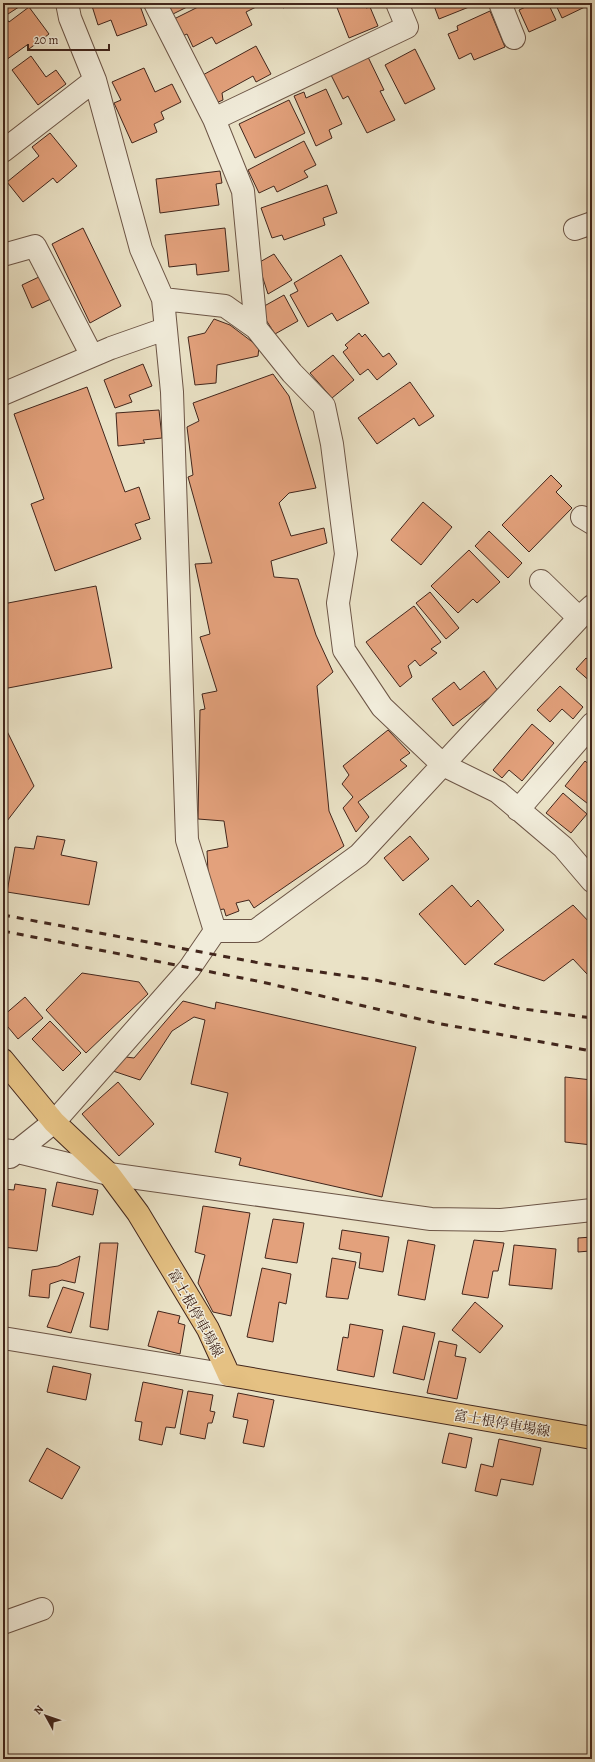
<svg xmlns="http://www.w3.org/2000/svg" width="595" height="1762" font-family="Alegreya,'Noto Serif JP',serif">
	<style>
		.building { fill: #e3a17c; stroke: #42261c }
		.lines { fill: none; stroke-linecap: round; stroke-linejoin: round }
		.minor-casing { stroke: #6c5546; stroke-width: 24 }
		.major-casing { stroke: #42261c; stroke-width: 24 }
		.minor { stroke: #f1ecda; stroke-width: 22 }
		.major { stroke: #e5c183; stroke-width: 22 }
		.rail { stroke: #42261c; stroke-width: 3; stroke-dasharray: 7 7; stroke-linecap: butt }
		.labels { text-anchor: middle; stroke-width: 3; stroke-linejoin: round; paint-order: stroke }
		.street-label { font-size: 14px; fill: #42261c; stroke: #f1ecda }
	</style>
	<rect width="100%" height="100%" fill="#eae2c6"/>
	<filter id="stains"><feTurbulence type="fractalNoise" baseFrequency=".005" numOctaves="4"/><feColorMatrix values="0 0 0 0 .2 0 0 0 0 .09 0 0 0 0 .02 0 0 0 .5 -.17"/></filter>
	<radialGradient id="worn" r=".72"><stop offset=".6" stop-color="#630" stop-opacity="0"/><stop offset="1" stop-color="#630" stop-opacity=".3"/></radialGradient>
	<!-- building -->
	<path class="building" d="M3,3H25L8,14Z
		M100,3H139L147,25L117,36L111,20L98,25L92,6Z
		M167,3H192L193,4L173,14Z
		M206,3H259L260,5L246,12L252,25L216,44L212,37L193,47L187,34L178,38L170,21Z
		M281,3H294L283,8Z
		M342,3H364L366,8L370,7L378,26L349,38L336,5Z
		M433,3H479L439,19Z
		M534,3H548L556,20L529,32L519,10Z
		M555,3H587L589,5L562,18Z
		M29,7L49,34L29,49L27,45L6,60L3,57V14L9,22Z
		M490,11L505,47L474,60L471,53L459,59L448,34L458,30L457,26Z
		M256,46L271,74L256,82L253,76L222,93L223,100L216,103L201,76Z
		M415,49L435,89L405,104L385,65Z
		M31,56L46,77L56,70L66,84L38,105L12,70Z
		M368,57L384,90L380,91L395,120L367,133L348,96L343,99L331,75Z
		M144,68L155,92L172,84L181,102L161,112L164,119L154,124L157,132L132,143L114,103L121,100L112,82Z
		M326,89L342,124L329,130L332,138L316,146L294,96L304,92L306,98Z
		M289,100L305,133L255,158L239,124Z
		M50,133L77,166L57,183L53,178L23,202L7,182L39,156L32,147Z
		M304,141L316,165L304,171L308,177L277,192L274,186L259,193L248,170Z
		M220,171L222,183L216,184L219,205L160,213L156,179Z
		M327,185L337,213L323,218L325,225L284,240L282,235L272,238L261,208Z
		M83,228L121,306L90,323L52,244Z
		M225,228L229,271L197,275L196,264L169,267L165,235Z
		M274,254L292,280L268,294L258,263Z
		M341,255L369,303L337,321L332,313L308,327L290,295L298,291L294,283Z
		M41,276L51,299L32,308L22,285Z
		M284,295L298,321L275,334L259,309Z
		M214,319L230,325L259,347L258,356L217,365L216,383L195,385L188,337L205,333Z
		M359,333L362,337L365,334L383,357L389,353L397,364L377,380L368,369L360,375L343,352L348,348L345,345Z
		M333,355L354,380L332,398L310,373Z
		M143,364L152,386L129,395L132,402L115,408L104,380Z
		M273,374L289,396L316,488L289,493L279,503L291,536L324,528L327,543L271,561L274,577L298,579L316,635L333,672L317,686L329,811L344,846L254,908L249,900L236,903L239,911L226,916L224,909L218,910L208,872L207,851L228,847L224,821L198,819L200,710L205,709L202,694L217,691L200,637L210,634L195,564L212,563L188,477L193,475L187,427L199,421L193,403Z
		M410,382L434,416L419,426L414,418L377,444L358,418Z
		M87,387L125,492L139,487L150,519L135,524L141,539L55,571L31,504L44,499L14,414Z
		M159,410L162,438L143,440L145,443L118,446L116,413Z
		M551,475L562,486L556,492L572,508L529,552L502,525Z
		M423,502L452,527L421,565L391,540Z
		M489,531L522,563L508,578L475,546Z
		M469,550L500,582L477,603L473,599L458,613L431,586Z
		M96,586L112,668L3,689V604Z
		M430,592L459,628L446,639L416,603Z
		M414,606L441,642L431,649L437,653L420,666L415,660L408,666L412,677L400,687L366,642Z
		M586,658L592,662V683L576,669Z
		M484,671L498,691L453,726L432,699L454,682L460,690Z
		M560,686L583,707L573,719L562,709L550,722L537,710Z
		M3,723L34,786L7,821L3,838Z
		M532,724L554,743L522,781L509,770L502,778L493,770Z
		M388,730L410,753L400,760L407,766L358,802L369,817L356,832L343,808L353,797L342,784L349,775L343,766Z
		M585,761L592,767V807L565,786Z
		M563,793L587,814L571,833L546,813Z
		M37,836L65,840L61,855L97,862L89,905L7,892L15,847L34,849Z
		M410,836L429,859L403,881L384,858Z
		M452,885L471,907L478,900L504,930L465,965L419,914Z
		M573,905L592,925V969L587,974L573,959L544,981L494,964Z
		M82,973L139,982L148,994L86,1053L46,1010Z
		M25,997L43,1018L18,1039L3,1021V1016Z
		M183,1001L215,1009L216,1002L416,1047L382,1197L239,1165L241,1158L215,1152L228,1093L191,1084L205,1020L194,1017L172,1031L140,1080L113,1071L126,1057L134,1058Z
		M50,1021L81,1053L63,1071L32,1039Z
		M565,1077L592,1080V1145L565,1142Z
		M118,1082L154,1124L119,1156L82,1114Z
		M57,1182L98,1190L93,1215L52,1206Z
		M15,1184L46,1189L37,1251L3,1247V1189L14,1190Z
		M203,1206L250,1213L231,1316L213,1312L198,1283L205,1255L195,1252Z
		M273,1219L304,1223L297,1263L265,1258Z
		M342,1230L389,1237L383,1272L359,1268L361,1253L339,1249Z
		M592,1237V1264H590V1251L578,1252V1238Z
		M408,1240L435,1245L425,1300L398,1295Z
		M474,1240L504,1243L498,1271H493L488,1298L462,1294Z
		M100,1243H118L108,1330L90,1327Z
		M514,1245L556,1249L552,1289L509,1285Z
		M80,1256L75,1283L62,1280L50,1284L49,1298L29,1296L32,1270L58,1266Z
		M332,1258L356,1262L348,1299L326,1297Z
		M262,1268L291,1274L286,1304L279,1302L273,1342L247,1337Z
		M63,1287L84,1293L71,1333L47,1327Z
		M475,1302L503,1326L480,1353L452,1330Z
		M158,1311L180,1316L178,1323L185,1325L180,1354L148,1346Z
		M592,1322V1342L588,1341Z
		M350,1324L383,1330L374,1377L337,1370L343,1337L348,1338Z
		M403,1326L435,1333L424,1380L393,1373Z
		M439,1341L457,1345L455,1356L466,1358L457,1399L427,1393Z
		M53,1366L91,1374L86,1400L47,1392Z
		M143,1382L183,1390L175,1428L166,1427L162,1445L139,1440L142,1422L135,1421Z
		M188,1391L213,1395L210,1411L215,1412L212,1423H208L205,1439L180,1434Z
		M238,1393L274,1400L264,1447L243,1443L248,1420L233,1417Z
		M449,1433L472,1438L466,1468L442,1463Z
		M499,1439L541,1448L533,1485L501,1479L497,1496L475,1491L481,1464L493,1467Z
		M47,1448L80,1467L62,1499L29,1481Z
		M592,1478V1496L588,1495Z"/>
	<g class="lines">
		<!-- minor casing -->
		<g class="minor-casing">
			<path id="minor" d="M67,3L70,18L95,80L141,249L163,299L172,392L187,840L215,931
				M155,3L214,119L243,191L256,328
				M500,3L514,38
				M214,119L407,27L397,3
				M3,151L95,80
				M575,229L592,223
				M3,255L35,246L92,356
				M163,299L225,306L256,328L292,373L324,406L332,444L346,554L338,603L344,650L382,707L443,765L498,792L563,847L592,881
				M3,394L111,348L165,329
				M582,517L592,523
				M541,581L579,618
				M518,810L592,724
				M215,931H255L359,855L579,618L592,606
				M3,1150L18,1152L109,1174L431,1219L501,1220L592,1210
				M10,1157L54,1122L189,969L215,931
				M3,1338L229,1375
				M3,1623L42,1609"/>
		</g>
		<!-- major casing -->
		<g class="major-casing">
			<path id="major" d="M3,1060L54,1122L109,1174L138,1213L208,1329L229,1375L592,1438"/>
		</g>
		<!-- minor -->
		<use href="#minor" class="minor"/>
		<!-- major -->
		<use href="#major" class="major"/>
		<!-- rail -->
		<path class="rail" d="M3,915L265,964L375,980L516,1008L592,1018
			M3,931L262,982L436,1023L592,1051"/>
	</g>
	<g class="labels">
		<!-- street labels -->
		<g class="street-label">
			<text transform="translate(196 1313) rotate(61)" y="5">富士根停車場線</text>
			<text transform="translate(502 1423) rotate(10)" y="5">富士根停車場線</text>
		</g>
	</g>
	<!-- margin -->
	<rect width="595" height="1762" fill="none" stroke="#eae2c6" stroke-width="16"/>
	<rect x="4" y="4" width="587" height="1754" fill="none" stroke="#42261c" stroke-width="2"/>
	<rect x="8" y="8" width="579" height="1746" fill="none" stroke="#42261c"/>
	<!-- north arrow -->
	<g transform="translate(46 1716) rotate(310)" stroke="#f1ecda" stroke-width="3" paint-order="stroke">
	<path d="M0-3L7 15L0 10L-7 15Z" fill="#42261c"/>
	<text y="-6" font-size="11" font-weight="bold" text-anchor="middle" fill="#42261c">N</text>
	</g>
	<!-- scale -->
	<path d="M28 44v6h81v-6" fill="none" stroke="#42261c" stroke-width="2"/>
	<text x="34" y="44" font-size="12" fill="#42261c" stroke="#f1ecda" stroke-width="3" paint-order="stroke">20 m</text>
	<rect width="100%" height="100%" filter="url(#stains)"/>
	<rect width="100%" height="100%" fill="url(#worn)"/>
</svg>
